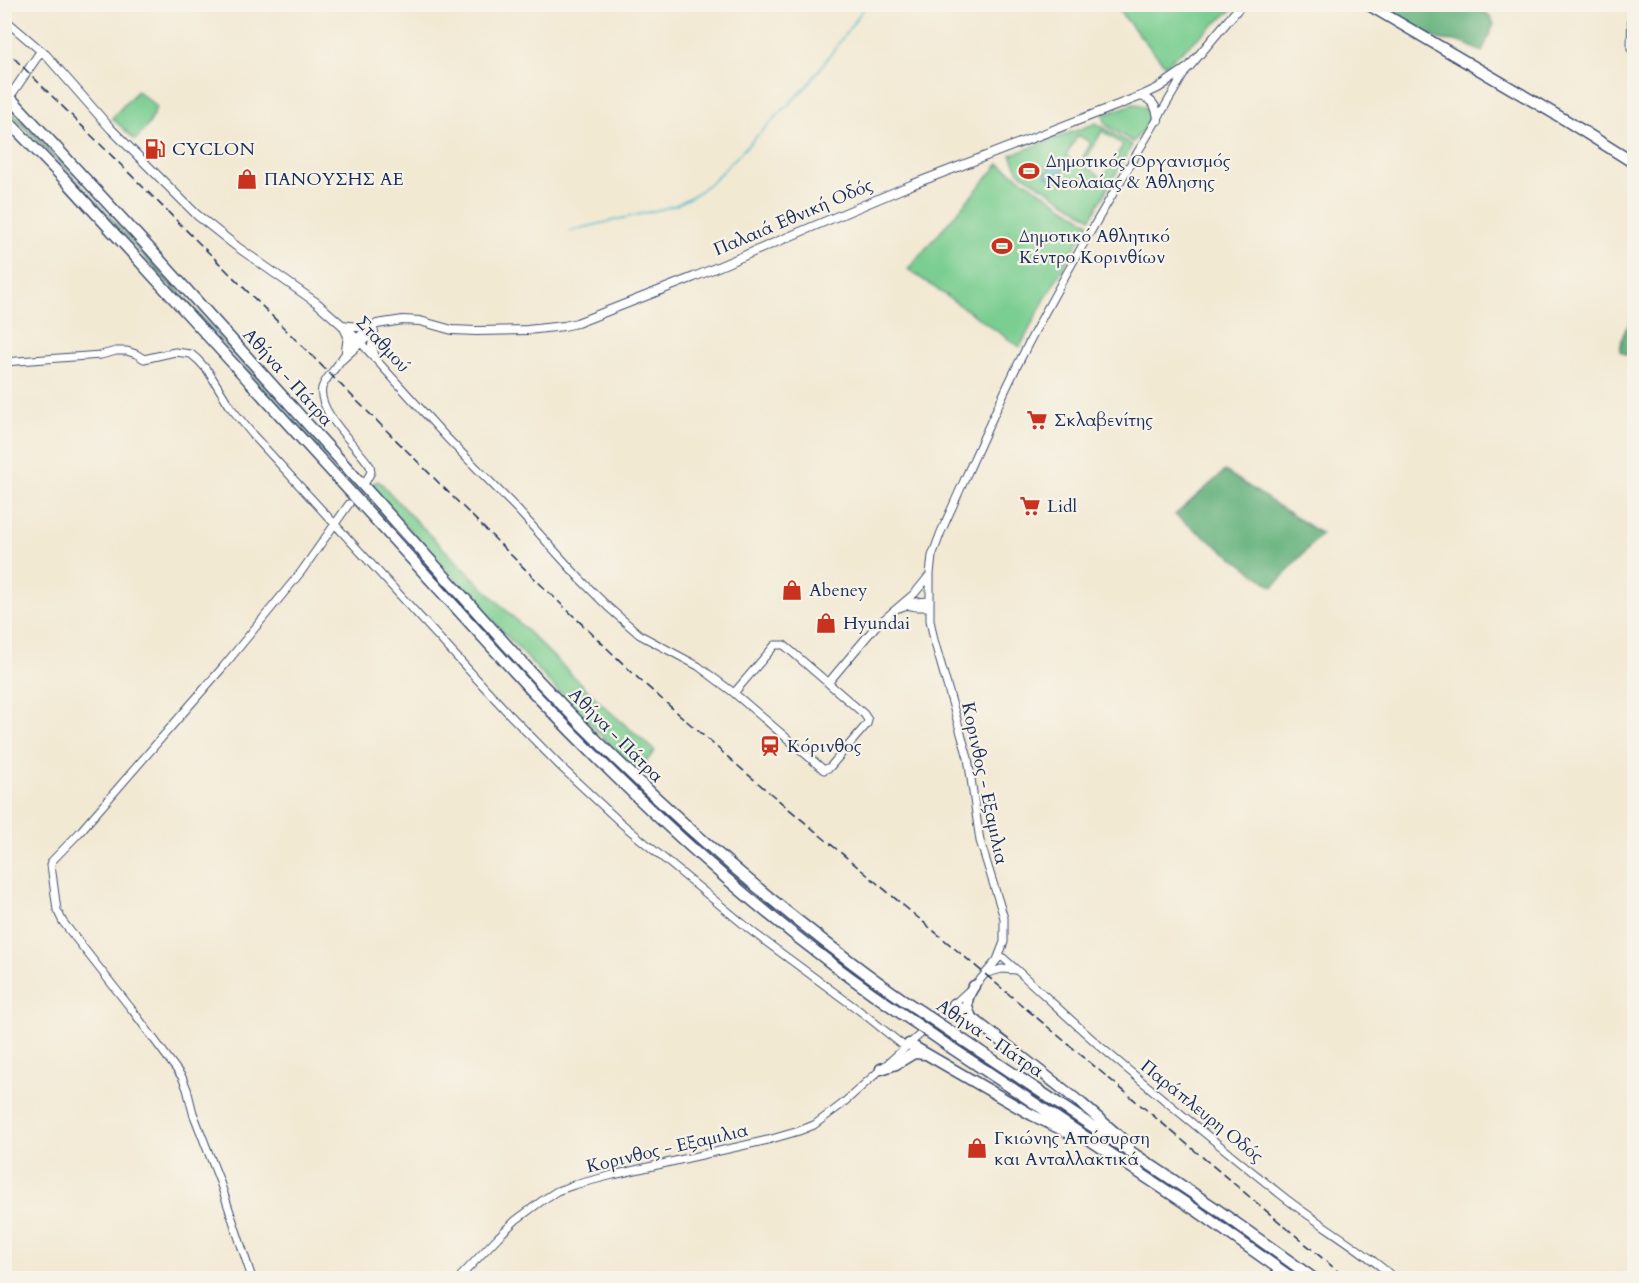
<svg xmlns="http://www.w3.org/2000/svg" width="1639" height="1283" font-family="Cardo,serif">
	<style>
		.green { fill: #7ace91; stroke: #4a7e78; stroke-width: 1.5; fill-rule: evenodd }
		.forest { fill: #63b17b; stroke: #3f706c; stroke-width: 1.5 }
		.water { fill: #4db6cb; stroke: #347294; stroke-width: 1.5 }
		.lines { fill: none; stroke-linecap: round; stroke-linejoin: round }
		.stream { stroke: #4db6cb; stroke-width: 1.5 }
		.minor-casing { stroke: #3b4b70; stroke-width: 9 }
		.major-casing { stroke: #3b4b70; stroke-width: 10 }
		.highway-casing { stroke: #3b4b70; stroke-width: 13 }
		.minor { stroke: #fff; stroke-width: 7 }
		.major { stroke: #fff; stroke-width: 8 }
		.highway { stroke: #fff; stroke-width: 10 }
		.rail { stroke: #1b2f5e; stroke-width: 1.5; stroke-dasharray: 9 4.5; stroke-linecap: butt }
		.highway-bridge-casing { stroke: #3b4b70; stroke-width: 13; stroke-linecap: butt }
		.highway-bridge { stroke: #fff; stroke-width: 10 }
		.labels { text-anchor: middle; stroke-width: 4.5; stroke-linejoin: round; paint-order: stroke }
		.poi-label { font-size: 18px; fill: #1b2f5e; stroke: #f7f3e8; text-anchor: start }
		.street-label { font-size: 18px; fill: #1b2f5e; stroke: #f7f3e8 }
	</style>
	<rect width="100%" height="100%" fill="#f7f3e8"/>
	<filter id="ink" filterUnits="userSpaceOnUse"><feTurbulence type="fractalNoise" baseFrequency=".0167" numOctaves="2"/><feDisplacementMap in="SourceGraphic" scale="12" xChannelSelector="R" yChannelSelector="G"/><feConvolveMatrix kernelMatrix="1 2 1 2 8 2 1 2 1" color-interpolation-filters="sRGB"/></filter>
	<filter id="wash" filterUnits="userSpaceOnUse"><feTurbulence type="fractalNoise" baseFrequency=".008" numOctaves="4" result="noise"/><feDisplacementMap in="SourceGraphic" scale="24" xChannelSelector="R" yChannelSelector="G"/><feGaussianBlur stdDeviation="1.35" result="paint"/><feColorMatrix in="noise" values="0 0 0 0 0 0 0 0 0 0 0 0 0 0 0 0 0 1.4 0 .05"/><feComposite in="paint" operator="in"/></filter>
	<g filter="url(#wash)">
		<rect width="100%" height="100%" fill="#f2e9d3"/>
		<!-- green -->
		<path class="green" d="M1114,5H1236L1233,9L1165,65Z
			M137,91L156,106C153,121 145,130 135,140L112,118Z
			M4,102L57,158L537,685C638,792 745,893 864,978C1009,1082 1162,1172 1305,1278H1300C1207,1211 1110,1148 1014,1083C963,1049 911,1016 861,979C749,898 649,804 552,706L56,160L5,108Z
			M1133,104C1139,104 1143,104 1147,109C1156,119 1140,133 1133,142L1106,125L1103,115Z
			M1096,123L1132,145L1091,218L1019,172L1011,155ZM1102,131L1123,145L1103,178L1083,165ZM1078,135L1091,143L1079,164L1066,156Z
			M999,164L1089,223L1044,301L1020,347L908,269Z
			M377,481L381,483L407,512L444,549L584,687L607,709L655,751L637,772L563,697L369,486Z"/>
		<!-- forest -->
		<path class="forest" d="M1376,5H1476L1487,13L1494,24L1482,52C1473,48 1464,42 1454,41C1447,40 1442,41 1435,38Z
			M1634,316V344L1627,355L1620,351L1623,334Z
			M1225,471L1321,534L1273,587L1175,515Z"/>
		<!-- water -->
		<path class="water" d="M1055,160L1065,166L1056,182L1045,175Z"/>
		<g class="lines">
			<!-- stream -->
			<path class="stream" d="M569,231L662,209L676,205L696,194L714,180L749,144L809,84L867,4"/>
		</g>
	</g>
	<g filter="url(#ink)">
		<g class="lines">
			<!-- minor casing -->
			<g class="minor-casing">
				<path id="minor" d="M1632,4L1631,49H1634
					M357,339C349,346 346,353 340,361C335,370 325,378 322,388C317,412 358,447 370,466L371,472L366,481
					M341,361L361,343L447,438L516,508L581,580L608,607L640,635L698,666L734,693L824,770L830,767L867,724L868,720L864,714L784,645H775L734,693
					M4,362L101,355L116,351H127L136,354L144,359L175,352L191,354L198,360L208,371L231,408L253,435L509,714L561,767L621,823L754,933L864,1014L905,1047
					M907,605L916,607H929
					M899,608L916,602L929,601
					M828,683L876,626L915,593L928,577
					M1000,955C1034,985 1067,1017 1101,1047C1160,1097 1220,1146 1280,1194C1317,1224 1359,1246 1394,1278
					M987,973L1002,969L1016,970
					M252,1278L220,1182L193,1113L187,1089L182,1077L133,1011L63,922L57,910L51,865L52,861L79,833L223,667L301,572L349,504
					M459,1278L498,1237L516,1220L543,1200L557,1191L574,1185L613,1175L768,1140L799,1131L814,1125L841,1105L954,1004L979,981L997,960L1004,942V918L980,841L968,758L934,640L930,620V574L932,556L941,532C966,477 990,421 1017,366C1068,264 1130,167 1187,69"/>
			</g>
			<!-- major casing -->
			<g class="major-casing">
				<path id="major" d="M4,19L46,55L111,129L197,215L236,246L317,303L342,325L361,343L370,334
					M13,92L41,51
					M1141,96C1153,100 1157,107 1158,120
					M342,325L357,327L371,326
					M344,328L348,336L346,350
					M374,332L372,346L375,358
					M357,339L368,329L377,324L403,320L420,321L452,330L476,331L527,330L564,326L577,323L694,277L911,185L1141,96L1158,88L1189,67L1242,4"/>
			</g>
			<!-- highway casing -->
			<g class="highway-casing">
				<path id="highway" d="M1367,4L1567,121L1634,163
					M4,91L150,249L540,682C629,776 723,863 825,942C856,966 887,990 920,1011
					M4,117L69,184L531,690C646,812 771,927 911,1020
					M954,1004L1082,1104L1129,1145
					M971,1017C964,1006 967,996 974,986
					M957,1036L1215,1208L1313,1278
					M909,1044L1032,1115L1071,1134
					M947,1045L1197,1211L1292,1278
					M881,1069L896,1064L914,1053L925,1054"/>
			</g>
			<!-- minor -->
			<use href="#minor" class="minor"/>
			<!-- major -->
			<use href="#major" class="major"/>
			<!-- highway -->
			<use href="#highway" class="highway"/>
			<!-- rail -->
			<path class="rail" d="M4,48L533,577L640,680L745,772L1346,1278"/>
			<!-- highway-bridge casing -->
			<g class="highway-bridge-casing">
				<path id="highway-bridge" d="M920,1011L957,1036
					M911,1020L947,1045"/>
			</g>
			<!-- highway-bridge -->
			<use href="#highway-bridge" class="highway-bridge"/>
		</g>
	</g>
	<!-- icons -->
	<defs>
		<g id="fuel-bare" transform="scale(1.62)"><path d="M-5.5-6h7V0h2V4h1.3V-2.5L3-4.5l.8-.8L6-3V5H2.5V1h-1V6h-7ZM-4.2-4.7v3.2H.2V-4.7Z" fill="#c8321e" stroke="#f7f3e8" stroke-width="2.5" paint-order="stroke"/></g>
		<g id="stadium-bare" transform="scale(1.62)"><path d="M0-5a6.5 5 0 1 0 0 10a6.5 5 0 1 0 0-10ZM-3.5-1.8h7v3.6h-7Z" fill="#c8321e" stroke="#f7f3e8" stroke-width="2.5" paint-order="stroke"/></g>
		<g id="shop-bare" transform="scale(1.62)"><path d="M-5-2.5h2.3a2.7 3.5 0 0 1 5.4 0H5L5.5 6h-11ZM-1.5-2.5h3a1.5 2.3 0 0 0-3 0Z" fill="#c8321e" stroke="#f7f3e8" stroke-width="2.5" paint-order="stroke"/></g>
		<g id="supermarket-bare" transform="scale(1.62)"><path d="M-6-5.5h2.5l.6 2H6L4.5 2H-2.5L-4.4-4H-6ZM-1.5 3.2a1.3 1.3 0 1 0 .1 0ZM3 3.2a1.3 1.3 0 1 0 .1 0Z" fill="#c8321e" stroke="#f7f3e8" stroke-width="2.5" paint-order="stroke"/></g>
		<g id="station-bare" transform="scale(1.62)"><path d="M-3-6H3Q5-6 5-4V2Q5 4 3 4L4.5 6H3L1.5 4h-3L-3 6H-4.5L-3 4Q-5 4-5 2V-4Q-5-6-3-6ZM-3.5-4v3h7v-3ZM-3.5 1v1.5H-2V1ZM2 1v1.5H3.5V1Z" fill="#c8321e" stroke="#f7f3e8" stroke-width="2.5" paint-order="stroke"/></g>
	</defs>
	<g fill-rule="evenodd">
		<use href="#fuel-bare" x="155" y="149"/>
		<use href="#stadium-bare" x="1029" y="171"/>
		<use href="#shop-bare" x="247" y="179"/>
		<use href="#stadium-bare" x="1002" y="246"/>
		<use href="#supermarket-bare" x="1037" y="420"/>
		<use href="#supermarket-bare" x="1030" y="506"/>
		<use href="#shop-bare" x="792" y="590"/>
		<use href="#shop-bare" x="826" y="623"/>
		<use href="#station-bare" x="770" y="746"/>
		<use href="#shop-bare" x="977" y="1148"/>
	</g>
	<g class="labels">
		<!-- poi labels -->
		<g class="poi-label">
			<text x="172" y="155">CYCLON</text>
			<text x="1046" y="167">Δημοτικός Οργανισμός<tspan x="1046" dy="21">Νεολαίας &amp; Άθλησης</tspan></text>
			<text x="264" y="185">ΠΑΝΟΥΣΗΣ ΑΕ</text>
			<text x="1019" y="242">Δημοτικό Αθλητικό<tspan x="1019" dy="21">Κέντρο Κορινθίων</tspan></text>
			<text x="1054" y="426">Σκλαβενίτης</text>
			<text x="1047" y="512">Lidl</text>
			<text x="809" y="596">Abeney</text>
			<text x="843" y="629">Hyundai</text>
			<text x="787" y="752">Κόρινθος</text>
			<text x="994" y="1144">Γκιώνης Απόσυρση<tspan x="994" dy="21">και Ανταλλακτικά</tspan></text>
		</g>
		<!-- street labels -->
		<g class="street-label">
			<text transform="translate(793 217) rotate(-23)" y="6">Παλαιά Εθνική Οδός</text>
			<text transform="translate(383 344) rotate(47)" y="6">Σταθμού</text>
			<text transform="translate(288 377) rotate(48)" y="6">Αθήνα - Πάτρα</text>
			<text transform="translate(616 735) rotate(45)" y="6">Αθήνα - Πάτρα</text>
			<text transform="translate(985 783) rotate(78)" y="6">Κορινθος - Εξαμιλια</text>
			<text transform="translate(990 1038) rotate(34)" y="6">Αθήνα - Πάτρα</text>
			<text transform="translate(1202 1111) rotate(39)" y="6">Παράπλευρη Οδός</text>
			<text transform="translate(667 1148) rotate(-13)" y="6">Κορινθος - Εξαμιλια</text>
		</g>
	</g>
	<!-- margin -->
	<rect width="1639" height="1283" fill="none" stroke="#f7f3e8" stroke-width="24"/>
</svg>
